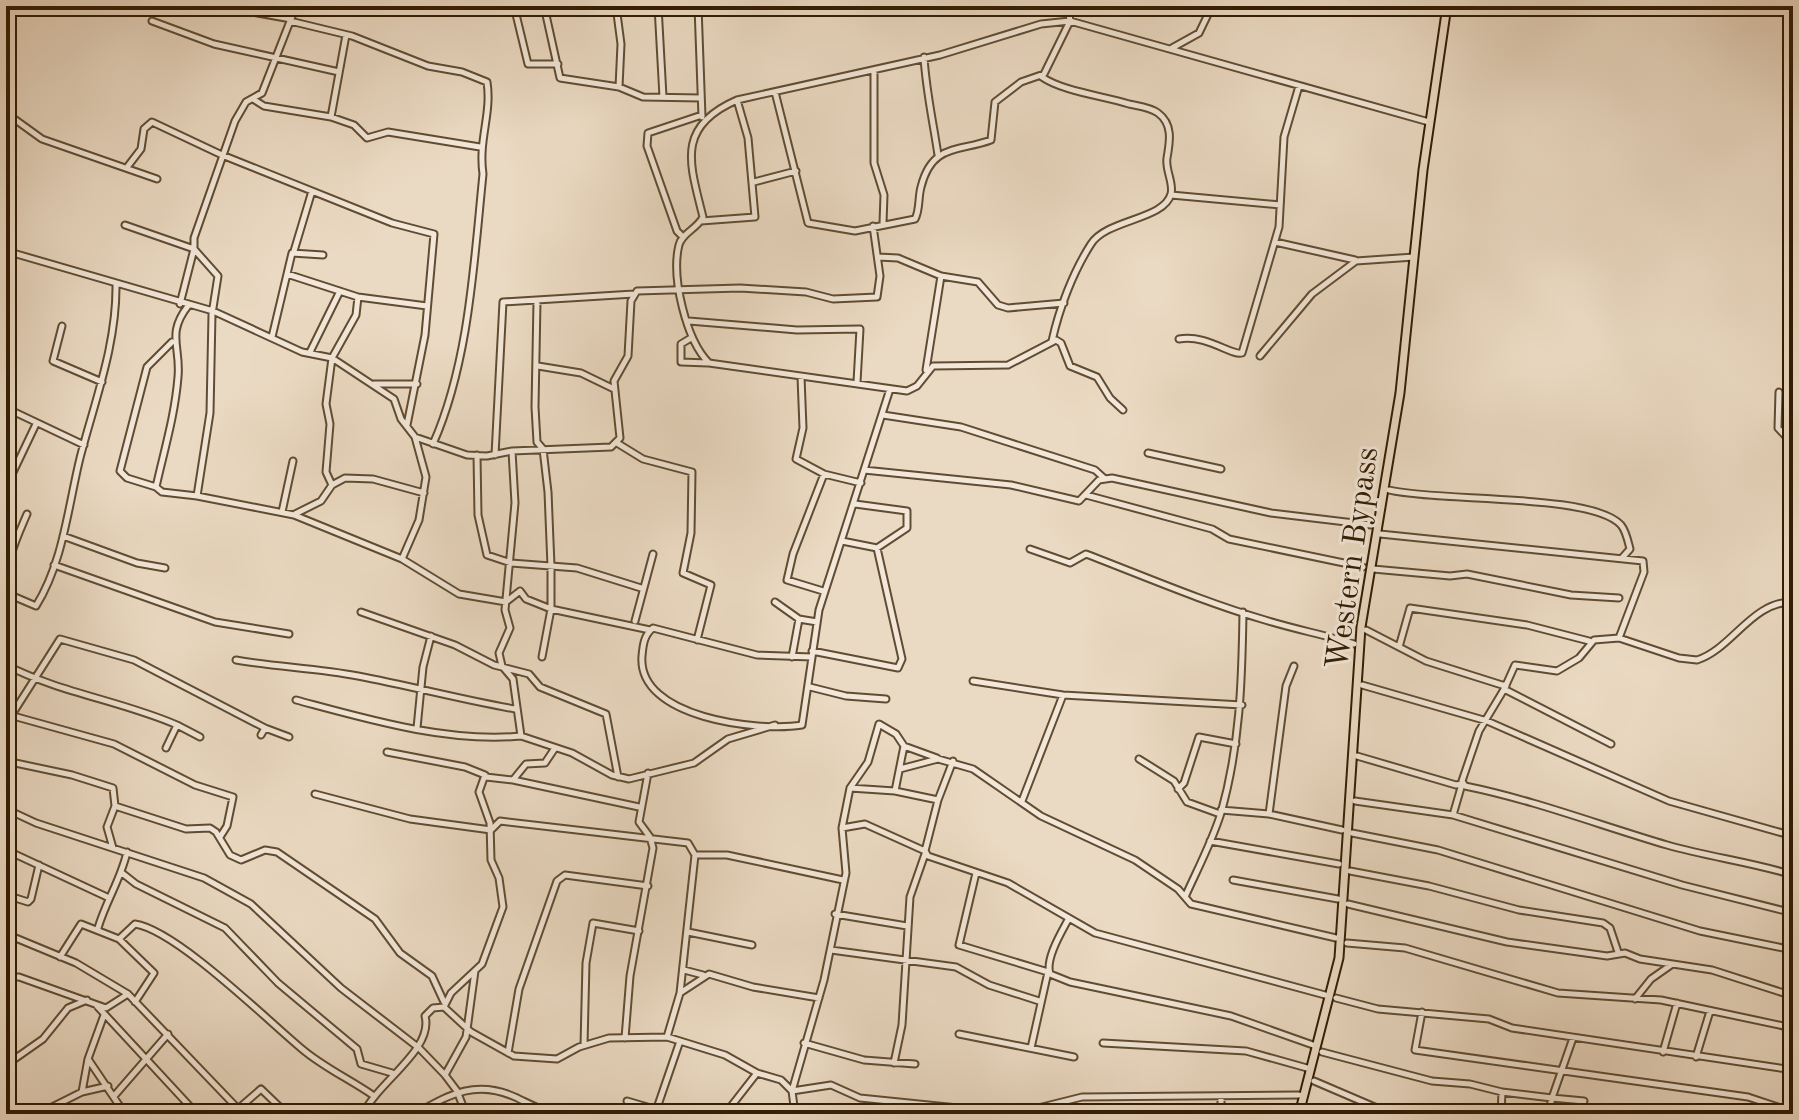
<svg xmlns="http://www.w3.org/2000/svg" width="1799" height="1120" font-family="'Old Standard TT',serif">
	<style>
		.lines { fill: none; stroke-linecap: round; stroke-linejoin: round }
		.street-casing { stroke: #604c32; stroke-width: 9 }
		.primary-casing { stroke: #311c02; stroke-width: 11 }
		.street { stroke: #f2e7d8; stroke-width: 5 }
		.primary { stroke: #ebdac3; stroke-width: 7 }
		.labels { text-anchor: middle; stroke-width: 6; stroke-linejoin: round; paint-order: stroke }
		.street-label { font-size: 32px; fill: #311c02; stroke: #f2e7d8 }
	</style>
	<rect width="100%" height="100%" fill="#ebdac3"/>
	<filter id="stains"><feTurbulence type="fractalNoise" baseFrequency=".0025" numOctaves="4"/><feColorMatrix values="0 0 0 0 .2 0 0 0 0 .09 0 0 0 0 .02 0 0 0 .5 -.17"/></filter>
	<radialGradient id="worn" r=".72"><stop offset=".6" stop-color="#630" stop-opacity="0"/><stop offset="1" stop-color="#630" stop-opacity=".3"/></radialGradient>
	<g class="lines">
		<!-- street casing -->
		<g class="street-casing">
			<path id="street" d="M219,6L291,19
				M296,6L262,93L246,102L235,121L194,238V249L218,276L212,314L210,413L197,496L294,515L402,559L459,594L506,602L520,591L526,599L551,609L650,630
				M514,6L528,64H558
				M544,6L560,78L619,87L643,97L701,98
				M616,6L621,44L619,87
				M658,6L663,97
				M698,6L702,117
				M152,21L214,44L339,72
				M290,21L352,36L428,66L462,72L487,82C492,114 478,140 483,174C474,262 469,363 433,444
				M1172,48L1199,33L1212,6
				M924,57C926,91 933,121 938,155
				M874,70V163L884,195L883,223
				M1042,77C1062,91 1103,96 1129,104C1138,106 1150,107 1158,113C1173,124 1170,141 1167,158C1165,170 1174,183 1171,194C1164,220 1107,219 1091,244C1073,272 1059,309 1052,341
				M775,92L808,223L855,231L915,219C920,210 918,198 921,187C932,143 959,152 991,140L995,102L1021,82L1044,74L1070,21L1068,6
				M253,99L264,106L331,117L354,125L367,138L388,132L480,147
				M6,113L42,139L157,179
				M331,117L346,35
				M128,166L141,149L144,129L152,122L222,155L392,223L434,234L425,335L407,425
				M754,182L796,171
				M1171,195L1280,205
				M701,221L755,217L748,138L737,100
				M125,225L194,249L180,304
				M683,237L677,231L647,146L648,133L702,115
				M1275,242L1355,260
				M6,251L213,311L302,352L332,358L394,399L401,419L415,437L426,477L419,520L402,559
				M294,251L312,191
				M878,257L898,258L941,276L978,282L998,305L1008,308L1064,303
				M287,274L358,297L427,306
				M537,302L535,407L537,442L543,449L548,492L551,566V609L542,657
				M188,306C166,334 181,347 178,377C175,415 164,451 156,487L162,492L197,496
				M689,321L797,330L860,329L857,382
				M62,326L53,361L102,382
				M272,337L292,253L323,255
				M691,338L681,344V362L708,363
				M1179,339C1207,334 1231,356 1242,353L1279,227L1284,137L1299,86
				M310,352L340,291
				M1260,356L1312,294L1356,261L1414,257
				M538,366L581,373L614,389
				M926,370L941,276
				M801,377L803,428L796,459L824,474L861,483
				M374,384H417
				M1779,392L1778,428L1793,444
				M6,408L84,445
				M1123,410L1110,398L1097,377L1070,366L1061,343L1056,340L1008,365L933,366L917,386L907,391L709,363C686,340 671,277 679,245C682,233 697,229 703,217C690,164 675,127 737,100L940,55L1041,24L1070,21L1429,122
				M883,415L961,427L1095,470L1105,479
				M415,437L467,455L487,456L512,451L611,447L620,438L614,381L628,356L631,301L637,291L740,288L806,292L833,299L877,297L880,276L873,226
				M617,443L643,459L692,472L691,533L683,573L711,585L697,640
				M512,451L515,503L505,610L510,628L499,653L502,666L513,679L521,736L572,753L612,775L629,779L694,763L728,739L775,725
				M1148,453L1221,469
				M477,455L478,515L487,555L511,563L577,568L641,588
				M495,455L503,302L634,294
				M864,470L1011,485L1079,501L1099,480L1112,478L1271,513L1371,525
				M332,485L326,472L330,424L326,404L332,358L356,315L358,297
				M6,487L36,424
				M156,487L127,478L120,471L147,367L172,342
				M1389,490C1438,502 1592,493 1621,525C1626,531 1628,541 1630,549L1622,558
				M1086,495L1212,529L1229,539L1363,567
				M282,512L293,461
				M27,514C16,540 4,564 8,594L36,606C63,563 68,507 80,458C95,400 117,344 116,283
				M295,514L321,501L332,485L345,478L373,479L424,493
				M1380,534L1643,561L1644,572L1619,638
				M63,536L137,563L165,568
				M842,541L877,548L907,528V511L855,504
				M1030,549L1070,563L1086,554C1146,577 1204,602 1265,620C1294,629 1325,635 1354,644
				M54,565L215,622L289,634
				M1373,569L1450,576L1467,574L1571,595L1619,598
				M823,591L787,580L793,554L824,474
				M775,602L799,619L817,622
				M361,612L455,645L494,665L529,674L540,687L606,714L618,777
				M635,621L653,554
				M1366,630L1426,661L1502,685H1506L1515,665L1557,671L1579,658L1594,640L1619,638L1679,658L1697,660C1732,649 1752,601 1793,602
				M1399,647L1410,608L1527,625L1589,641
				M812,651L898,668L902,659L877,548
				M792,657L799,619
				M812,657L757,655L653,628C644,635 643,645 642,656C637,718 758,732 802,725L819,610L890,389
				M236,660C276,667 318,668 358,676C411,686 463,700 515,709
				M6,665C60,693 122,701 177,725L166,748
				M973,681L1063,695L1242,705
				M1362,685L1487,721L1669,801L1793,836
				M1506,686L1479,731L1462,781L1465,786C1534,800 1599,825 1667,845C1709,857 1751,862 1793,875
				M810,687L846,696L886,699
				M1504,689L1611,744
				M296,700C367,719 447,743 521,736
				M6,714L114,744L195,785L233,797L227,826L220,837
				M6,724L60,639L134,660L265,728L289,737
				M177,725L200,737
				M417,728L423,667L431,636
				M261,735L265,728
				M904,746L937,758
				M1357,756L1456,785L1462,784L1453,815
				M1139,759L1174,781L1187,802L1220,814
				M6,761L72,775L113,788L115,806
				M900,769L938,759L973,769L1041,816L1135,860L1178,889L1191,904L1336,938
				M486,777L513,780L526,764L545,763L555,748
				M513,780L639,807
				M1178,789L1184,783L1199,737L1236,744
				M895,791L938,800L925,851L928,856L1008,883L1095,933L1325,995
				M315,794L410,819L491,830L500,821L688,843L695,855L680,993
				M938,800L953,761
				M1022,801L1063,695
				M1355,801L1453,815L1682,885L1793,913
				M6,809L36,823L204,878L251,904L341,988L419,1048L445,1075
				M1221,810L1269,814L1342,830
				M1269,814L1286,686L1294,666
				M842,828L865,824L925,851
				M1352,833L1438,850L1700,931L1793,950
				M1210,841L1339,864
				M113,848L107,827L115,806L186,829L210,828L216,832L230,855L241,860L265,850L277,852L375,919L400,953L432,976L444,1002
				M6,850L107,897
				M695,855H727L843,880
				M1350,871L1429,886L1519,910L1603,923L1610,928L1618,952
				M122,873L136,884L225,928L278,983L357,1049L361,1064L392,1073
				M976,873L959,945L1048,972L1031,1048
				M1233,880L1338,899
				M6,895L28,902L31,899L39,865
				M1185,897C1197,870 1212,842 1221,813C1240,746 1242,681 1243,612
				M1348,904L1507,942L1607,956L1625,953L1640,959L1712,970L1793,996
				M835,914L907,926
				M1069,918C1061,933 1045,959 1050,974L1070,982L1231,1016L1313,1045
				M98,928C106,901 121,879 127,852
				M688,932L752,945
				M6,934L76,963L128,994L243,1114
				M119,939L135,924C176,930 266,1019 302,1049C323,1067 351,1080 374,1096
				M1347,943L1405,948L1558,993L1661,1000L1793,1028
				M831,950L956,967L989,985L1039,1001
				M60,957L81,924L119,939L154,973L135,1002
				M684,970L703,975
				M6,977H19L106,1008L128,994
				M1336,998L1378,1009L1489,1019L1512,1028L1793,1070
				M1635,999L1651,979L1671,965
				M97,1006L197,1114
				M444,1007L471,1032L514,1056L557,1059L579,1047L609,1038L667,1037L725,1055L757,1073L781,1080L792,1091L831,1085L860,1098L997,1112L1038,1108L1082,1097L1299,1095
				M1422,1012L1415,1050L1748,1097L1793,1112
				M959,1034L1074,1057
				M667,1037L680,993L709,974L753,987L819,998
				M625,1038L630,976L653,848L650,837L639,822L648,773
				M804,1043L864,1060L915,1064
				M1103,1043L1246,1051L1307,1068
				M584,1045L586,963L593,923L639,931
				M1322,1052L1432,1081L1470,1084L1502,1092L1501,1114
				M1663,1052L1677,1003
				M508,1053L519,989L557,881L565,875L648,886
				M1696,1057L1710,1011
				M88,1059L104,1015
				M894,1063L902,1025L910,897L925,854
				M6,1065L43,1039L68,1008L87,1000
				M1314,1081L1391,1114
				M82,1092L108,1086
				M1502,1092L1552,1098L1573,1038
				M115,1095L168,1034
				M627,1101L671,1114
				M657,1108L680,1041
				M238,1109L261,1089L287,1114
				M1792,1112L1793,1070
				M38,1114L82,1092L88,1059L125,1114
				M176,1114L186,1103
				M363,1114C378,1082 434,1049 425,1016L433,1008L444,1007L451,993L482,964L503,907L499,878L491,860L490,823L479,792L485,775L465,767L387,752
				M415,1114C449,1095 475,1079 515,1097C528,1103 540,1110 555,1114
				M466,1114L457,1091L445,1075L466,1037L475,971
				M725,1114L757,1073
				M795,1114L792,1091L824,980L846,873L842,828L850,788L895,791L904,746L896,734L879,724L868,762L850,788
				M1221,1114V1097
				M1548,1114L1552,1098L1584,1101"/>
		</g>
		<!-- primary casing -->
		<g class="primary-casing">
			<path id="primary" d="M1299,1114L1339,958L1361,627L1400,393L1423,170L1447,6"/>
		</g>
		<!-- street -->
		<use href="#street" class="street"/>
		<!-- primary -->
		<use href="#primary" class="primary"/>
	</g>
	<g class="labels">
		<!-- street labels -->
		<g class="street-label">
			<text transform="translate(1351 558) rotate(-82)" y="11">Western Bypass</text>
		</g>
	</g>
	<!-- margin -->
	<rect width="1799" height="1120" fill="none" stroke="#ebdac3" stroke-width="32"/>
	<rect x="8" y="8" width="1783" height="1104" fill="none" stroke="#311c02" stroke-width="4"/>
	<rect x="16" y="16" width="1767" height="1088" fill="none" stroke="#311c02" stroke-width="2"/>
	<rect width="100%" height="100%" filter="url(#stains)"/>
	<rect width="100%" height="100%" fill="url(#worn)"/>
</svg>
